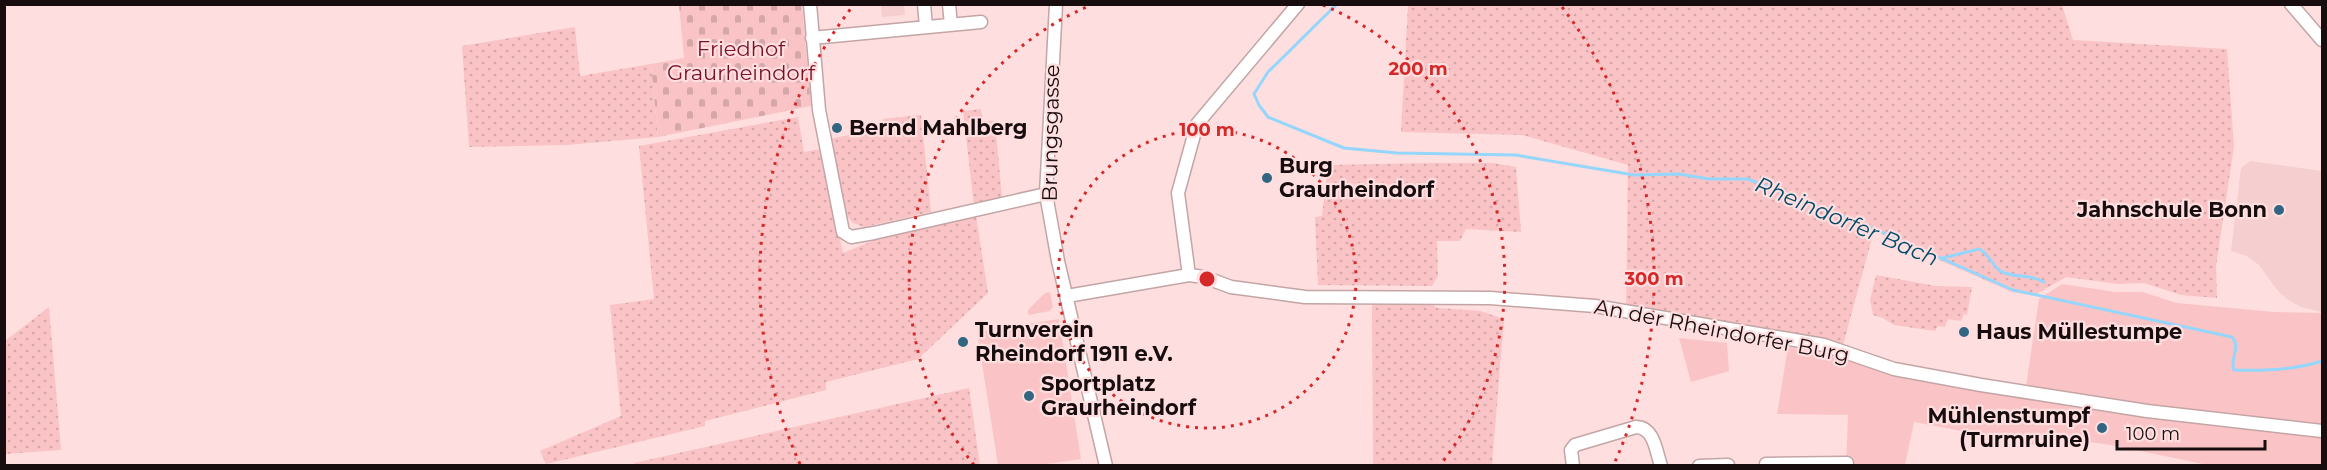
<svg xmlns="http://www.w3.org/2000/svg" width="2327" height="470" font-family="Montserrat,sans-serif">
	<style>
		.built { fill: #f5cecf }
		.grass { fill: url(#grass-dots) }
		.cemetery { fill: url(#cemetery-stones) }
		.park { fill: #fac4c6 }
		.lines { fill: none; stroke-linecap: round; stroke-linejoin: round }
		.stream { stroke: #95d6fc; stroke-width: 3 }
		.minor-casing { stroke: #c3a5a6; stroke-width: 15 }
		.minor { stroke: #fff; stroke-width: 12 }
		.ring { fill: none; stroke: #d62828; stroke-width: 3; stroke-dasharray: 3 6 }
		.poi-dot { fill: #316581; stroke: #fededf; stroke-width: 2 }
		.labels { text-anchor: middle; stroke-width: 4.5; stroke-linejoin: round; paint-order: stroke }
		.park-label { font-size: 21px; fill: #781127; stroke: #fededf }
		.poi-label { font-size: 21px; font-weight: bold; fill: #180d0e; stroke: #fededf; text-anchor: start }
		.street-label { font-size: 21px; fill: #180d0e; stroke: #fededf }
		.water-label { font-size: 22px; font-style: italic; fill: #014a69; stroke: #fededf }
		.centre { fill: #d62828; stroke: #fededf; stroke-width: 3 }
		.ring-label { font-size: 18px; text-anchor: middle; font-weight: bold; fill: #d62828; stroke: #fededf; stroke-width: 4.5; stroke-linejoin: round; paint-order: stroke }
	</style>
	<defs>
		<pattern id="grass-dots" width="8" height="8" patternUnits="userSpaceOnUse" patternTransform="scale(1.5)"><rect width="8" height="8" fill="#fac4c6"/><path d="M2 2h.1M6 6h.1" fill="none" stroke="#d6a7a9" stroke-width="1.8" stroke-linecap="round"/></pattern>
		<pattern id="cemetery-stones" width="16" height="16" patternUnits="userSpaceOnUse" patternTransform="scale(1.5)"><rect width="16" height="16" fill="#fac4c6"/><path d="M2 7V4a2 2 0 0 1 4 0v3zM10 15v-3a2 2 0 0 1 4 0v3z" fill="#d6a7a9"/></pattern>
	</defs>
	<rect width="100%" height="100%" fill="#fededf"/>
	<!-- built -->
	<path class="built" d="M881,5H904L905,15L882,17Z
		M2250,161L2322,171V312L2301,307L2287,299L2278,291L2259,265L2247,256L2231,251L2241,168Z"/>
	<!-- grass -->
	<path class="grass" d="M1408,5H2062L2073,40L2227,49L2234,146L2216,266L2217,298L2181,295L2144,283L2118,284L2066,277L2035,295L2012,292L1874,231L1843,345L1626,312L1628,165L1522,135L1401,132Z
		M575,27L580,76L651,64L658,137L566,145L469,147L462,46Z
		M981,109L983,121H995L1002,198L974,206L963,111Z
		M921,115L931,212L864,227L853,223L846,215L829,139L884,128L883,119Z
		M798,117L804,152L821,149L843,253L887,235L976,215L988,293L918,359L826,382V390L705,421V426L546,464L540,451L621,416L610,305L654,299L639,146Z
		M1433,163H1493L1516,167L1521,232L1466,229L1460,241H1437L1438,276L1432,286L1318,285L1315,217L1322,216L1328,165Z
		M1876,275L1936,286L1972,287L1967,315L1964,314L1961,321L1948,319L1945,327L1938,326L1935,331L1894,325L1883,318L1873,315L1870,300Z
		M1372,305H1434L1435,307L1439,308L1480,311L1504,319L1492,465H1373Z
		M49,307L61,450L5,454V341Z
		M969,388L980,465H635L634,463Z"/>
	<!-- cemetery -->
	<path class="cemetery" d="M679,5H802L811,106L658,137L651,64L684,58Z"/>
	<!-- park -->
	<path class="park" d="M2062,284L2115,292H2142L2177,303L2274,312L2322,313V424L2214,414L2026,386L2039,299Z
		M1050,292L1053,307L1050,311L1028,315V310L1045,293Z
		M1059,319L1081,459L1040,465H998L977,332Z
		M1679,338L1727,343L1729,371L1691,382Z
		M1788,347L1839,356L1906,379L2116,412L2322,435V465H2208L2111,445L2059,438L2057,449L1914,422L1905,465H1846L1848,415L1777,414Z"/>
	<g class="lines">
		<!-- stream -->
		<path class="stream" d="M1337,4L1268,72L1254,94L1259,105L1268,117L1344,148L1397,153L1515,155L1634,175L1679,174L1709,179H1748L1877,230L2013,290L2232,337C2242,349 2229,357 2234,370C2262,371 2295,370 2322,361
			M1943,258L1979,249C1990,254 1992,267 2002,272C2016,278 2031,274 2044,282"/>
		<!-- minor casing -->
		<g class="minor-casing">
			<path id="minor" d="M810,4L819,110L843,232L851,237L874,233L1046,194
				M924,4L926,27
				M949,4L951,25
				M1056,4L1046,194L1058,261L1106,466
				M2291,4L2322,40
				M812,38L981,22
				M1189,275L1178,193L1197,124L1298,4
				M1067,296L1189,275L1204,277L1231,287L1305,297L1490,298L1595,306L1824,345L1894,369L1981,385L2147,411L2322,431
				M1766,464L1847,463
				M1573,466L1571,450L1575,445L1636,427C1654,427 1656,451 1661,466
				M1699,466L1728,465"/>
		</g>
		<!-- minor -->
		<use href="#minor" class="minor"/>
	</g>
	<!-- distance rings -->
	<g class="ring">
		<circle cx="1207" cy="279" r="149"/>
		<path d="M974 465A298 298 0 0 1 1091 5M1323 5A298 298 0 0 1 1440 465"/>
		<path d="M800 464A447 447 0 0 1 852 7M1562 7A447 447 0 0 1 1614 464"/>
	</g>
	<!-- markers -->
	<g class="poi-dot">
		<circle cx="837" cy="128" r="6"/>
		<circle cx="1267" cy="178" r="6"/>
		<circle cx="2279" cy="210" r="6"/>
		<circle cx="1964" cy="332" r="6"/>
		<circle cx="963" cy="342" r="6"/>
		<circle cx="1029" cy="396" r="6"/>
		<circle cx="2102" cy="428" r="6"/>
	</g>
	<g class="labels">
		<!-- park labels -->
		<g class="park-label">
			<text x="741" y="56">Friedhof<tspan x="741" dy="24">Graurheindorf</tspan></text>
		</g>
		<!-- poi labels -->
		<g class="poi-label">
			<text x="849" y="135">Bernd Mahlberg</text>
			<text x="1279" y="173">Burg<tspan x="1279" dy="24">Graurheindorf</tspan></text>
			<text x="2267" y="217" text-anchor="end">Jahnschule Bonn</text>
			<text x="975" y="337">Turnverein<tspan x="975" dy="24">Rheindorf 1911 e.V.</tspan></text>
			<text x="1976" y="339">Haus Müllestumpe</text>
			<text x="1041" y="391">Sportplatz<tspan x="1041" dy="24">Graurheindorf</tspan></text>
			<text x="2090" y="423" text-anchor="end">Mühlenstumpf<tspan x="2090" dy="24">(Turmruine)</tspan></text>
		</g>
		<!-- street labels -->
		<g class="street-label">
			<text transform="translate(1051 133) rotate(-89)" y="7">Brungsgasse</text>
			<text transform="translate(1722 331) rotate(11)" y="7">An der Rheindorfer Burg</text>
		</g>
		<!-- water labels -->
		<g class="water-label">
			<text transform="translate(1847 221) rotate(23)" y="8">Rheindorfer Bach</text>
		</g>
	</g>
	<circle cx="1207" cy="279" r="9" class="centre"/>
	<g class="ring-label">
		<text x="1418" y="75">200 m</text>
		<text x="1207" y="136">100 m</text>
		<text x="1654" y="285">300 m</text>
	</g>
	<!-- border -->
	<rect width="2327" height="470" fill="none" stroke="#180d0e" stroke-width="12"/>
	<!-- scale -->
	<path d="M2117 440v9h148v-9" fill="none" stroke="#180d0e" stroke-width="3"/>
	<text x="2126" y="440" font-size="18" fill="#180d0e" stroke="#fededf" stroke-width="4.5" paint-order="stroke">100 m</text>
</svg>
